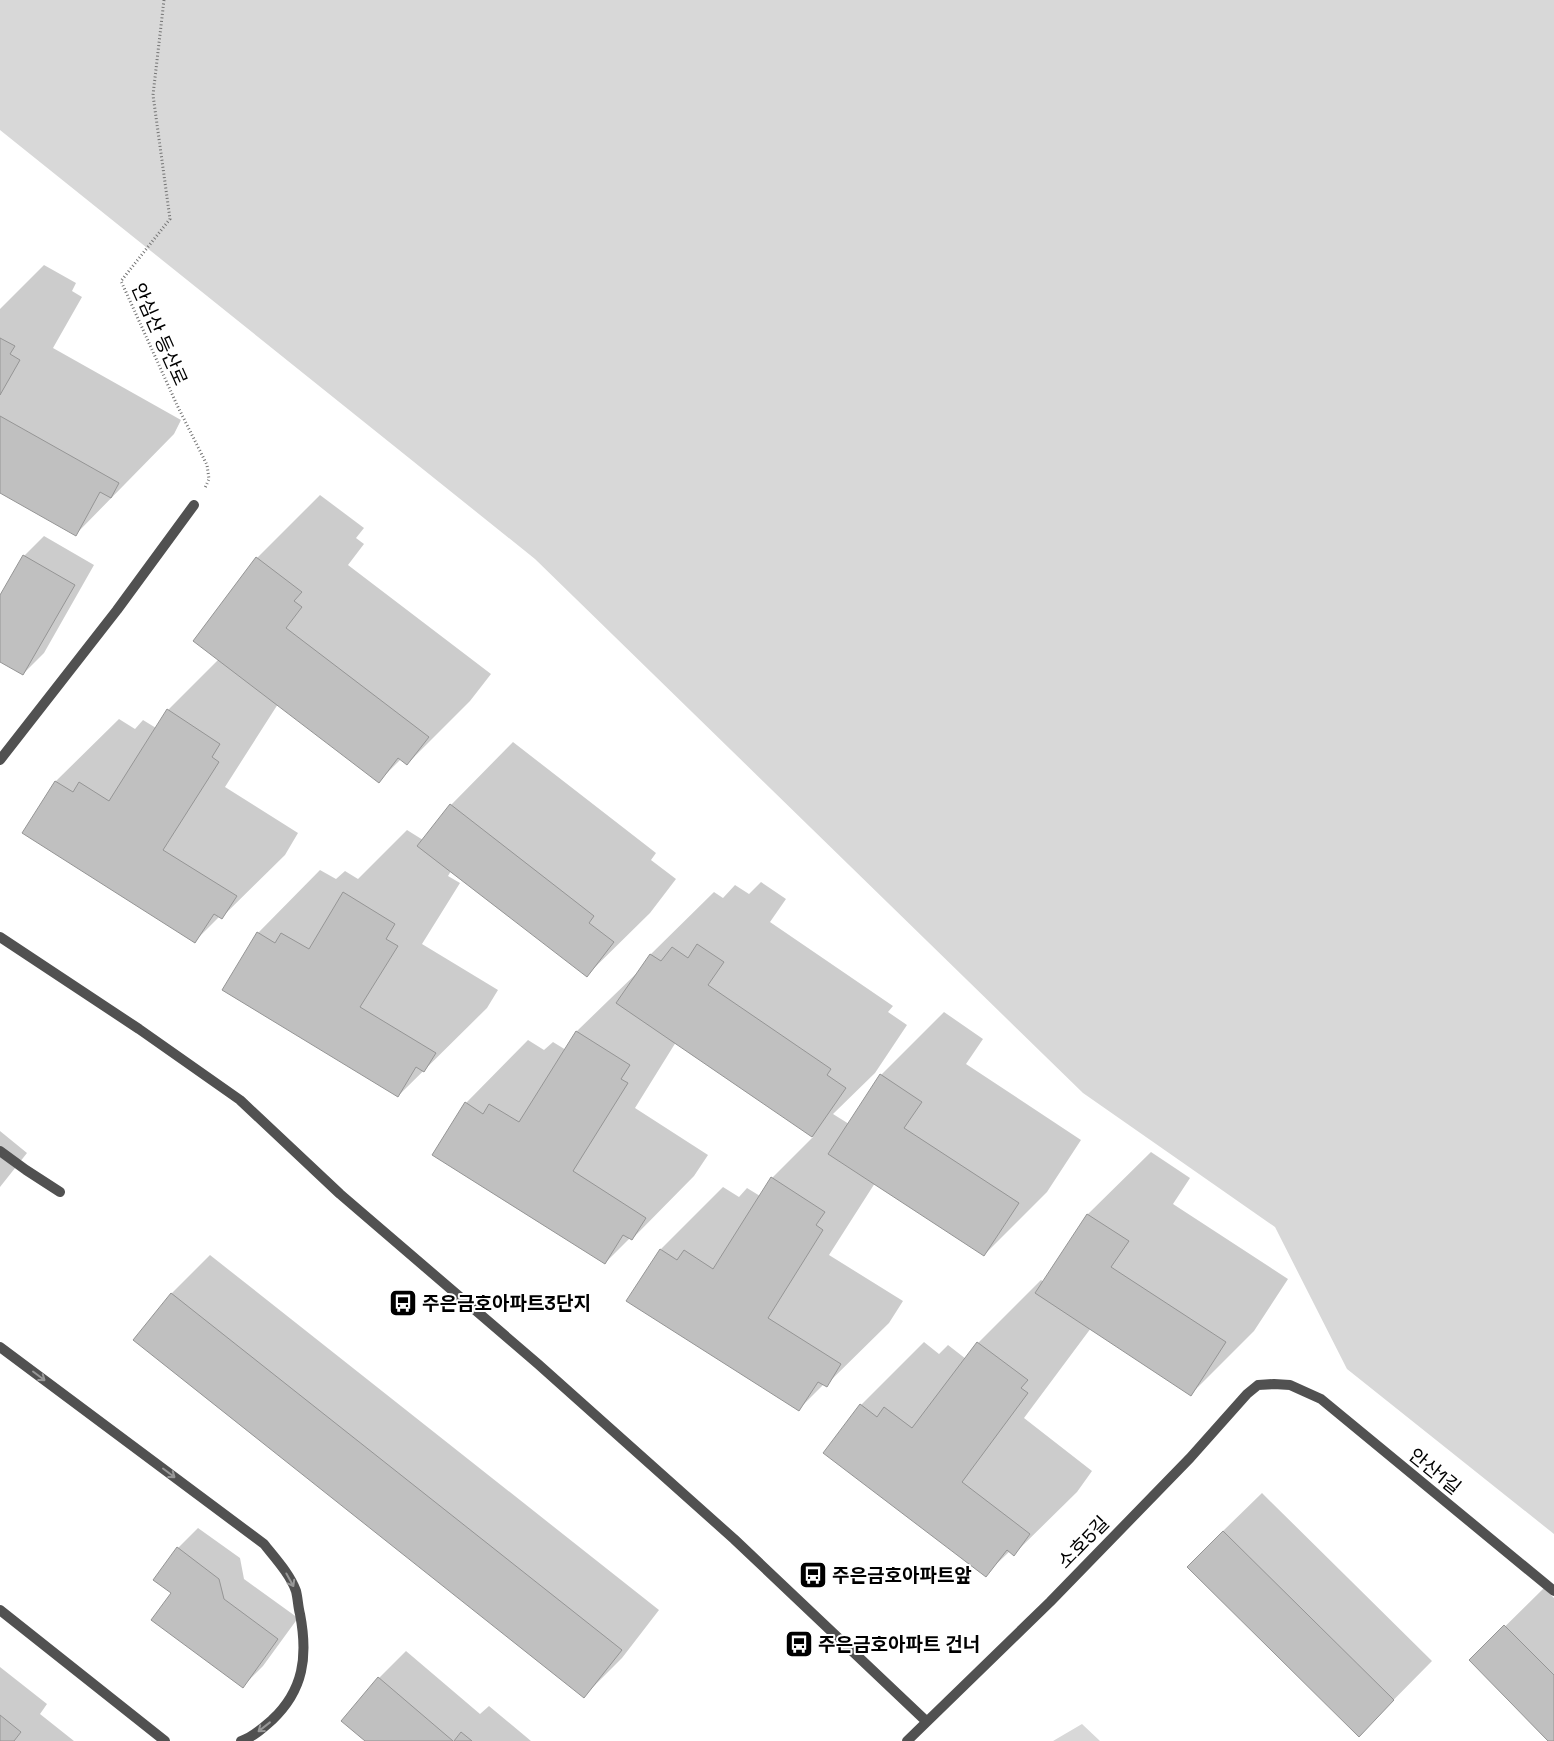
<svg xmlns="http://www.w3.org/2000/svg" width="1554" height="1741" font-family="'Space Grotesk','Noto Sans KR',sans-serif">
	<style>
		.green { fill: #d8d8d8 }
		.shadow { fill: #0003 }
		.building { fill: #c0c0c0; stroke: #959595 }
		.lines { fill: none; stroke-linecap: round; stroke-linejoin: round }
		.path { stroke: #737373; stroke-width: 3; stroke-dasharray: 1 2.5; stroke-linecap: butt }
		.lane { stroke: #515151; stroke-width: 10 }
		.street { stroke: #515151; stroke-width: 10 }
		.oneway { stroke: #979797 }
		.labels { text-anchor: middle; stroke-width: 4; stroke-linejoin: round; paint-order: stroke }
		.street-label { font-size: 19px; fill: #000; stroke: #fff }
		.poi-label { font-size: 19px; font-weight: bold; fill: #000; stroke: #fff; text-anchor: start }
	</style>
	<rect width="100%" height="100%" fill="#fff"/>
	<!-- green -->
	<path class="green" d="M0,0H1554V1534L1347,1369L1275,1227L1083,1093L535,559L0,130Z
		M1082,1724L1100,1741H1053Z"/>
	<!-- shadow -->
	<path class="shadow" d="M44,265L76,283L72,291L82,297L53,348L181,420L174,434L76,534L0,491V309Z
		M320,495L364,528L356,538L364,544L348,565L491,674L470,701L407,764L401,759L379,781L278,704L225,787L298,833L285,855L222,917L220,916L195,941L24,833L56,781L119,719L135,729L143,720L156,728L168,710L219,659L195,641L257,558Z
		M44,536L94,565L44,653L23,674L1,661L0,662V598L24,556Z
		M513,742L656,853L651,860L676,879L650,913L587,975L451,871L448,876L460,883L422,944L498,990L487,1008L398,1096L258,933L320,870L336,879L345,871L358,879L407,830L423,840L451,805Z
		M761,882L786,899L770,922L893,1006L888,1012L907,1025L875,1073L833,1114L849,1124L881,1075L944,1012L983,1039L966,1064L1081,1140L1047,1192L984,1255L875,1183L829,1255L903,1301L889,1323L826,1385L824,1384L799,1409L661,1249L723,1187L739,1197L747,1188L760,1196L772,1178L813,1137L676,1042L635,1108L708,1155L694,1176L632,1239L630,1238L605,1263L466,1103L528,1040L544,1050L553,1042L566,1050L577,1031L641,969L651,954L714,892L723,898L735,885L749,894Z
		M0,1131L27,1153L0,1187Z
		M1151,1152L1190,1178L1173,1204L1288,1279L1254,1331L1191,1394L1091,1328L1024,1418L1092,1471L1077,1492L1014,1554L1010,1551L985,1575L824,1453L861,1405L924,1342L939,1354L948,1345L966,1359L978,1343L1041,1280L1044,1282L1088,1214Z
		M210,1255L659,1610L622,1658L584,1696L135,1340L172,1293Z
		M1262,1493L1432,1661L1359,1735L1223,1531Z
		M198,1528L240,1558L244,1579L298,1618L263,1666L243,1686L173,1593L178,1548Z
		M1544,1588L1554,1598V1741H1550L1471,1660Z
		M406,1651L480,1714L489,1706L531,1741H367L379,1678Z
		M0,1667L47,1704L40,1714L74,1741H0Z"/>
	<!-- building -->
	<path class="building" d="M0,338L15,346L10,354L20,360L0,395Z
		M0,416L119,483L111,498L100,492L76,536L0,493Z
		M23,555L75,585L23,675L0,662V595Z
		M256,557L302,592L294,601L302,607L286,628L429,737L407,765L398,758L379,783L193,641Z
		M167,709L220,744L212,757L219,762L163,850L237,896L222,919L214,914L195,943L22,833L55,781L73,792L79,782L109,801Z
		M450,804L594,916L589,923L614,942L587,977L417,846Z
		M343,892L395,924L386,939L398,946L360,1007L436,1053L424,1072L416,1067L398,1097L222,990L257,932L275,943L281,933L309,949Z
		M697,944L724,962L708,985L831,1069L827,1075L846,1088L812,1137L616,1003L650,954L661,961L672,947L688,958Z
		M576,1031L630,1065L621,1079L628,1083L573,1171L646,1218L632,1240L623,1235L605,1264L432,1155L465,1102L483,1114L489,1104L519,1122Z
		M880,1074L922,1102L904,1128L1019,1203L984,1256L828,1154Z
		M771,1177L825,1212L816,1225L823,1230L768,1318L841,1364L827,1387L818,1382L799,1411L626,1301L660,1249L677,1260L684,1250L713,1269Z
		M1087,1214L1129,1241L1111,1267L1226,1342L1191,1396L1035,1293Z
		M171,1293L622,1650L584,1698L133,1340Z
		M977,1342L1028,1380L1021,1388L1028,1393L962,1482L1030,1534L1014,1556L1007,1550L986,1577L823,1453L860,1404L877,1417L884,1407L912,1428Z
		M1223,1531L1394,1700L1359,1737L1187,1567Z
		M177,1547L219,1579L224,1599L278,1639L243,1688L151,1620L171,1593L153,1580Z
		M1504,1625L1554,1675V1741H1548L1469,1660Z
		M378,1677L453,1741H365L341,1721Z
		M0,1715L21,1732L14,1741H0Z
		M461,1732L472,1741H454Z"/>
	<g class="lines">
		<!-- path -->
		<path class="path" d="M164,0L153,95L170,219L121,281L177,405L207,465L209,479L205,488"/>
		<!-- lane -->
		<path class="lane" d="M0,760L117,610L194,505
			M0,1151L26,1170L60,1192
			M0,1347L264,1544C275,1558 290,1574 296,1591C298,1599 298,1607 300,1614C308,1656 304,1690 272,1720C263,1728 252,1738 241,1741
			M0,1610L165,1741"/>
		<!-- street -->
		<path class="street" d="M0,937L139,1029L240,1100L340,1194L538,1364L734,1539L926,1721
			M907,1741L1050,1602L1190,1458L1247,1394L1258,1385L1274,1384L1290,1385L1321,1399L1554,1591"/>
	</g>
	<!-- one-way arrows -->
	<defs><path id="oneway-shaft" d="M-6 0H5M1.5-3L5.5 0L1.5 3" fill="none" stroke-width="1.6" stroke-linecap="round" stroke-linejoin="round" transform="scale(1.25)"/></defs>
	<g class="oneway">
		<use href="#oneway-shaft" transform="translate(39 1376) rotate(37)"/>
		<use href="#oneway-shaft" transform="translate(169 1473) rotate(37)"/>
		<use href="#oneway-shaft" transform="translate(290 1580) rotate(61)"/>
		<use href="#oneway-shaft" transform="translate(264 1727) rotate(142)"/>
	</g>
	<!-- icons -->
	<defs>
		<g id="bus-square" transform="scale(1.4375)"><rect x="-9" y="-9" width="18" height="18" rx="4" fill="#000" stroke="#fff"/><path d="M-5-6H5V4H4V6H2V4H-2V6H-4V4H-5ZM-3.5-4V0h7V-4ZM-3.5 1.2v1.5H-2V1.2ZM2 1.2v1.5H3.5V1.2Z" fill="#fff"/></g>
	</defs>
	<g fill-rule="evenodd">
		<use href="#bus-square" x="403" y="1303"/>
		<use href="#bus-square" x="813" y="1575"/>
		<use href="#bus-square" x="799" y="1644"/>
	</g>
	<g class="labels">
		<!-- street labels -->
		<g class="street-label">
			<text transform="translate(160 334) rotate(66)" y="7">안심산 등산로</text>
			<text transform="translate(1435 1471) rotate(39)" y="7">안산1길</text>
			<text transform="translate(1083 1542) rotate(-46)" y="7">소호5길</text>
		</g>
		<!-- poi labels -->
		<g class="poi-label">
			<text x="422" y="1310">주은금호아파트3단지</text>
			<text x="832" y="1582">주은금호아파트앞</text>
			<text x="818" y="1651">주은금호아파트 건너</text>
		</g>
	</g>
</svg>
